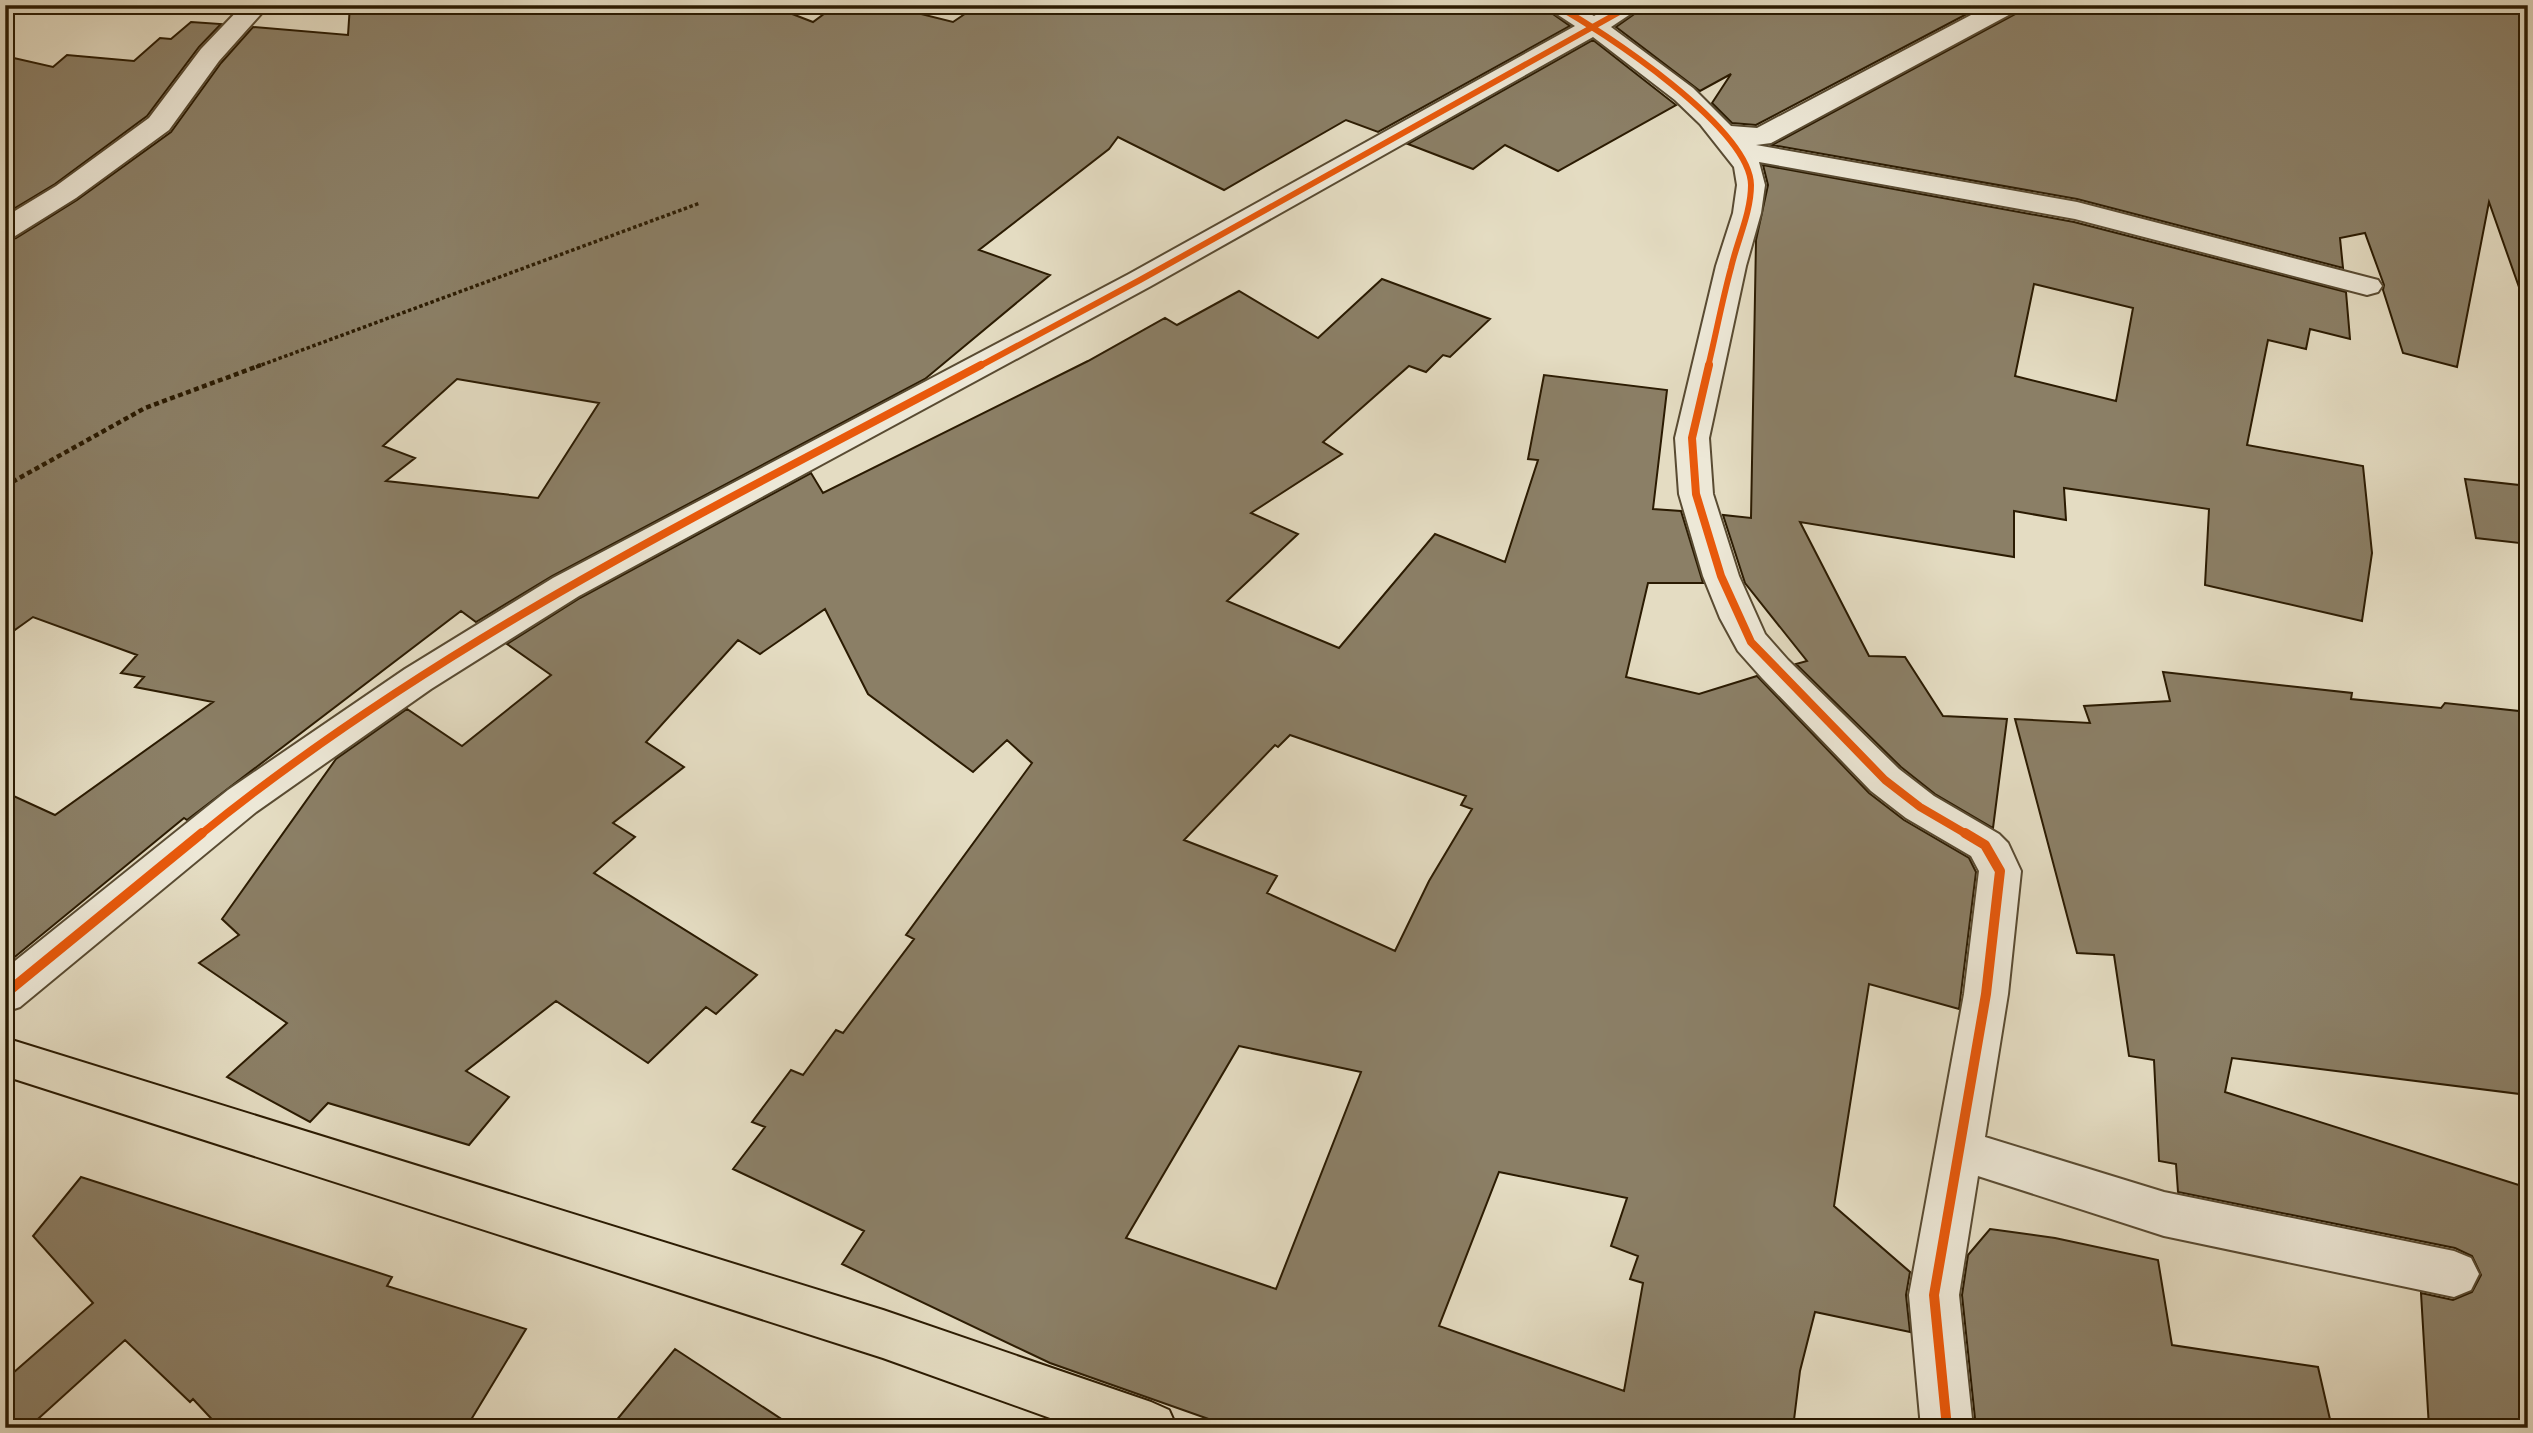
<svg xmlns="http://www.w3.org/2000/svg" width="2533" height="1433" font-family="'Libre Bodoni',serif">
	<style>
		.building { fill: #8b7f66; stroke: #2b1b02; stroke-width: 2; fill-rule: evenodd }
		.lines { fill: none; stroke-linecap: round; stroke-linejoin: round }
		.minor-casing { stroke: #594b32; stroke-width: 4 }
		.major-casing { stroke: #2b1b02; stroke-width: 4 }
		.path-far1 { stroke: #2b1b02; stroke-width: 3.5; stroke-dasharray: 3.5 2.5; stroke-linecap: butt }
		.path { stroke: #2b1b02; stroke-width: 4.5; stroke-dasharray: 5 3.5; stroke-linecap: butt }
		.minor { fill: #ede8d7; fill-rule: evenodd }
		.major { fill: #e4dcc2; fill-rule: evenodd }
		.cycleway-far2-casing { stroke: #ede8d7; stroke-width: 10 }
		.cycleway-far1-casing { stroke: #ede8d7; stroke-width: 12 }
		.cycleway-casing { stroke: #ede8d7; stroke-width: 15 }
		.cycleway-far2 { stroke: #e8590c; stroke-width: 6 }
		.cycleway-far1 { stroke: #e8590c; stroke-width: 8 }
		.cycleway { stroke: #e8590c; stroke-width: 10 }
	</style>
	<rect width="100%" height="100%" fill="#e4dcc2"/>
	<filter id="stains"><feTurbulence type="fractalNoise" baseFrequency=".00286" numOctaves="4"/><feColorMatrix values="0 0 0 0 .2 0 0 0 0 .09 0 0 0 0 .02 0 0 0 .5 -.17"/></filter>
	<radialGradient id="worn" r=".72"><stop offset=".6" stop-color="#630" stop-opacity="0"/><stop offset="1" stop-color="#630" stop-opacity=".3"/></radialGradient>
	<!-- building -->
	<path class="building" d="M350,5H769L813,22L836,5H885L953,22L978,5L1040,11L1042,5H1540L1570,26L1378,132L1346,120L1224,190L1118,137L1109,149L979,250L1050,275L925,379L552,576L476,622L461,611L187,820L184,818L5,965V792L55,815L213,702L135,687L144,677L121,673L137,655L33,617L5,637V241L16,238L77,200L171,132L221,63L253,27L348,35ZM457,379L599,403L538,498L386,481L415,458L383,446Z
		M1647,5H1984L1756,125L1732,123L1712,103L1731,74L1700,91L1616,27Z
		M2023,5H2528V289L2520,290L2489,202L2457,367L2403,353L2383,290L2384,285L2365,233L2340,238L2343,268L2077,199L1772,145L2019,12Z
		M191,22L221,24L199,47L147,116L55,184L5,214V56L53,67L67,55L134,61L160,38L171,39Z
		M1593,40L1676,105L1558,171L1505,145L1473,169L1408,144Z
		M1763,165L2074,222L2346,292L2350,339L2310,329L2306,349L2268,340L2247,445L2363,466L2372,553L2362,621L2205,585L2209,509L2064,488L2066,520L2014,511V557L1800,522L1869,656L1905,657L1943,716L2007,719L1993,828L1935,794L1901,767L1796,664L1807,661L1745,583L1723,515L1751,518L1756,240L1768,185ZM2034,284L2133,308L2116,401L2015,376Z
		M1382,279L1490,319L1450,357L1443,355L1426,372L1409,366L1323,442L1342,454L1251,513L1298,534L1227,601L1339,648L1435,534L1505,562L1538,460L1528,459L1544,375L1667,390L1653,509L1681,511L1703,583H1648L1626,677L1699,694L1757,676L1869,793L1904,820L1969,858L1976,872L1959,1009L1869,984L1834,1206L1910,1272L1906,1295L1910,1332L1815,1312L1800,1371L1793,1428H1234L1050,1363L842,1264L864,1231L733,1169L765,1127L752,1122L791,1070L803,1075L836,1030L843,1033L914,939L906,935L1032,763L1007,740L973,772L868,694L825,609L760,654L738,640L646,742L684,767L613,823L635,837L594,873L757,975L716,1014L706,1007L648,1063L556,1001L466,1071L509,1097L469,1145L328,1103L310,1122L227,1077L287,1023L199,963L239,935L222,919L336,759L407,709L462,746L551,675L507,644L580,598L811,473L823,493L1088,361L1165,318L1177,325L1239,291L1318,338ZM1290,735L1466,796L1461,805L1472,809L1429,881L1395,951L1267,893L1277,876L1184,840L1275,745L1278,747ZM1239,1046L1361,1072L1276,1289L1126,1238ZM1499,1172L1627,1198L1611,1246L1638,1256L1630,1279L1643,1283L1624,1391L1439,1326Z
		M2465,479L2528,486V544L2476,538Z
		M2163,672L2352,693L2351,699L2441,708L2445,703L2528,712V1095L2232,1058L2225,1092L2522,1186L2525,1302L2528,1303V1428H2429L2421,1293L2453,1300L2472,1292L2481,1275L2472,1256L2455,1248L2178,1192L2176,1164L2159,1161L2154,1060L2129,1056L2114,955L2077,953L2015,719L2090,723L2084,706L2170,701Z
		M81,1177L392,1277L387,1286L526,1329L466,1428H220L193,1399L190,1402L125,1340L28,1428H5V1380L93,1303L33,1236Z
		M1990,1229L2055,1238L2158,1260L2172,1345L2318,1367L2332,1428H1976L1962,1295L1968,1255Z
		M675,1349L795,1428H610Z"/>
	<g class="lines">
		<!-- minor casing -->
		<g class="minor-casing">
			<path id="minor" d="M243,5H269L219,61L169,130L76,198L15,236L5,239V217L56,186L149,118L201,49Z
				M1543,5H1574L1594,16L1613,5H1644L1611,27L1693,88L1731,126L1757,128L1990,5H2021L2018,10L1771,143L1756,145L2077,202L2378,280L2382,286L2378,292L2367,295L2075,219L1759,162L1765,185L1761,213L1746,266L1709,438L1713,494L1739,576L1765,634L1788,660L1899,769L1934,796L1999,834L2008,843L2021,871L2008,994L1985,1137L2164,1192L2454,1251L2471,1258L2479,1274L2471,1290L2454,1297L2164,1236L1978,1176L1959,1295L1973,1428H1921L1909,1295L1964,994L1979,871L1971,856L1906,818L1871,791L1762,678L1738,651L1720,618L1703,576L1679,494L1675,438L1716,266L1733,213L1737,185L1734,167L1700,124L1675,100L1593,37L1151,286L579,596L431,689L256,812L20,1007L5,1012V969L228,790L405,669L553,578L1129,274L1575,26Z"/>
		</g>
		<!-- major casing -->
		<g class="major-casing">
			<path id="major" d="M5,1038L883,1310L1151,1402L1169,1410L1177,1428H1078L883,1358L5,1076Z"/>
		</g>
		<!-- path-far1 -->
		<path class="path-far1" d="M256,367L700,203"/>
		<!-- path -->
		<path class="path" d="M5,486L145,408L261,365"/>
		<!-- minor -->
		<use href="#minor" class="minor"/>
		<!-- major -->
		<use href="#major" class="major"/>
		<!-- cycleway-far2 casing -->
		<g class="cycleway-far2-casing">
			<path id="cycleway-far2" d="M1555,5C1603,31 1750,128 1751,185C1751,213 1737,241 1731,268C1722,301 1716,334 1708,367
				M978,367L1140,280L1632,5"/>
		</g>
		<!-- cycleway-far1 casing -->
		<g class="cycleway-far1-casing">
			<path id="cycleway-far1" d="M1709,365L1692,438L1696,494L1721,576L1751,642L1885,780L1920,807L1968,835
				M200,835C437,642 713,508 981,365"/>
		</g>
		<!-- cycleway casing -->
		<g class="cycleway-casing">
			<path id="cycleway" d="M5,994L202,833
				M1947,1428L1934,1295L1986,994L2000,871L1985,845L1965,833"/>
		</g>
		<!-- cycleway-far2 -->
		<use href="#cycleway-far2" class="cycleway-far2"/>
		<!-- cycleway-far1 -->
		<use href="#cycleway-far1" class="cycleway-far1"/>
		<!-- cycleway -->
		<use href="#cycleway" class="cycleway"/>
	</g>
	<!-- margin -->
	<rect width="2533" height="1433" fill="none" stroke="#e4dcc2" stroke-width="28"/>
	<rect x="7" y="7" width="2519" height="1419" fill="none" stroke="#2b1b02" stroke-width="3.5"/>
	<rect x="14" y="14" width="2505" height="1405" fill="none" stroke="#2b1b02" stroke-width="2"/>
	<rect width="100%" height="100%" filter="url(#stains)"/>
	<rect width="100%" height="100%" fill="url(#worn)"/>
</svg>
